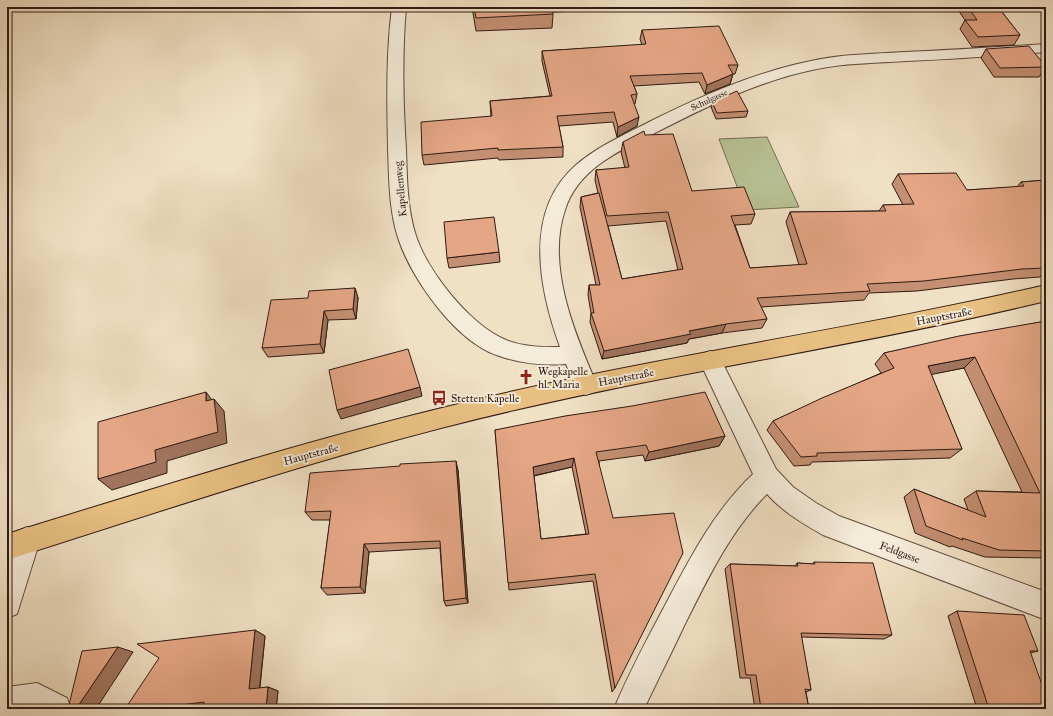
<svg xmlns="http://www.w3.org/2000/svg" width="1053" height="716" font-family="'IM FELL Great Primer',serif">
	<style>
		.green { fill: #b8c295; stroke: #746e54 }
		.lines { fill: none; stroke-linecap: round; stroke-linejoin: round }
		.minor-casing { stroke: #5f4c3f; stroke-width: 2 }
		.major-casing { stroke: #2f1a13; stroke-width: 2 }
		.minor { fill: #f5ebd9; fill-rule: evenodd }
		.major { fill: #e8c082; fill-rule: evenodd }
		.wall { fill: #c48f72; stroke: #2f1a13; fill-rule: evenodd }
		.shaded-wall { fill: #a0745d; stroke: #2f1a13 }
		.building { fill: #e4a685; stroke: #2f1a13; fill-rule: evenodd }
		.labels { text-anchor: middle; stroke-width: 3.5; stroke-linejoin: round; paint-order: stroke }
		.far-street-label { font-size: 9px; fill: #2f1a13; stroke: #f5ebd9 }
		.street-label { font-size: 11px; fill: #2f1a13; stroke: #f5ebd9 }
		.poi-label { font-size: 11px; fill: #2f1a13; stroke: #f5ebd9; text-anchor: start }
	</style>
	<rect width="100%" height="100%" fill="#f0e0c4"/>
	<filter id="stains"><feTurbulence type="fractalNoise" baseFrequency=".005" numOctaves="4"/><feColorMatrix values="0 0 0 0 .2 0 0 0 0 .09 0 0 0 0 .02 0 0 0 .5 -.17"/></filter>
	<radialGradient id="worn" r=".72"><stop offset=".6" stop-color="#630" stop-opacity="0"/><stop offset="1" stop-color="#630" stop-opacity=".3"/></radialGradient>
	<!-- green -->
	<path class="green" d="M767,137L799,207L746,210L719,139Z"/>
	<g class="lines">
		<!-- minor casing -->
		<g class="minor-casing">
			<path id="minor" d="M392,7H406C402,55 403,102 406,149C407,179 407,208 416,236C428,272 470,325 506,340C523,347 542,347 560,347C539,289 523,211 576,165C598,146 626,134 653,120C704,95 756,72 811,61C842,54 873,54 904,52C952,50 999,47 1046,44V52C1000,56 954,59 907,61C875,63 843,63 812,70C755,82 702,109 651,135C616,152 577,171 565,210C546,266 575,334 597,385L594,392L586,395L578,392L566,364C540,366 514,363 489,352C449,333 405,270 395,227C389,202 389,175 388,149C387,101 386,54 392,7Z
				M710,351L718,354L776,469L793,487L816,503L839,516L1046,592V620L823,535C802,523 783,512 767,494C730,531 707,580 684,626C671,654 657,681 644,709H614C628,675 645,643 662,611C688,562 712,513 753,474L699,360L702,354Z
				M27,527L36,531L40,540L17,614L7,618V561L18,531Z
				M37,683L67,698L71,709H7V687Z"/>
		</g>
		<!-- major casing -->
		<g class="major-casing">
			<path id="major" d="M1046,285V301C847,349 643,376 445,427C297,465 152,514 7,560V534C152,489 298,443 446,407C644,358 847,331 1046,285Z"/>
		</g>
		<!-- minor -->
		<use href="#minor" class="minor"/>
		<!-- major -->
		<use href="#major" class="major"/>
	</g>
	<!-- wall -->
	<path class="wall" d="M472,7H606V10L552,12L553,14L552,28L476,31Z
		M956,7H998L1020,35L1014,45L972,47L960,29L965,20Z
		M642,30L738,65L735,74H733L730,84L705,94L699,82L634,86L637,94L635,104H634L637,126L617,137L613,122L559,126L563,147V157L499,160L498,158L424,165L422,155L491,116L490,101L550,96L542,61V51L642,45L640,39Z
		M986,49L1046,67L1039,77H994L981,58Z
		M712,102L748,111L746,117L716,119L711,107Z
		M645,135L692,191L755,214L751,224L735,225L750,268L799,265L786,222L790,212L879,211L883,205H903L892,184L898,174L967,190L1017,187L1021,182L1046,180V271L1040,277L1013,279L917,291L869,293L864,300L761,307L767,319L762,328L722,333L689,339L687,343L602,359L590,322L591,313L588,295L589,285H596L580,207L581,197L598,193L595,180L596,170L625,168L621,152L623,142ZM666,221L678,270L622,279L608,226Z
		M499,252L500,262L449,268L447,258Z
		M355,288L358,298L356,319L328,320L324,353L268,357L262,348L308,298Z
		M1046,321V558L985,557L952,546L950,547L915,533L904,497L914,489L968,510L964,499L976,491L1022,492L964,368L931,374L962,449L950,458L812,462L810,465L794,466L767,430L773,421L881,373L875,364L884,353Z
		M495,430L725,436L719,446L645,461L643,455L599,461L615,688L612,692L593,581L509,590ZM572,467L586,534L541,539L534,476Z
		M458,470L468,603L446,606L444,601L440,548L369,552L365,593L327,595L321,588L330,520H312L305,512Z
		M814,562L892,635L884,639L801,637L811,690L806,692L809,709H755L750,678H740L725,569L730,564L795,566L797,563L812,564Z
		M957,611L1038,651L1030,653L1046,709H977L948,616Z
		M255,630L265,636L260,688L268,687L278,691L276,709H203V707L190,709H125Z"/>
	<!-- shaded-wall -->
	<path class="shaded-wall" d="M733,74L730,84L705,94L707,85Z
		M639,117L637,126L617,137L618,127Z
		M355,288L358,298L356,319L353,309Z
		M324,311L328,320L324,353L320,344Z
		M726,324L722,333L689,339L687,343L602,359L604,351L689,331Z
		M975,357L964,368L919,377L928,366Z
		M420,387L422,396L341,419L337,410Z
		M206,392L215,404L214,399L224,411L227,443L167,461V473L112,490L98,479L206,401Z
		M725,436L719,446L645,461L649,452Z
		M574,458L572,467L532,476L533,467Z
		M456,461L458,470L468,603L466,598Z
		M364,544L369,552L365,593L360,587Z
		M255,630L265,636L259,693L249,689Z
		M118,647L133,652L96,709H76Z
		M268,687L278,691L276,709H266Z"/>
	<!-- building -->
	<path class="building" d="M474,7H551L553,14L476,18Z
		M968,7H998L1020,35L978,37L965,20H977Z
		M719,26L738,65H728L733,74L707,85L702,73L630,76L637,94L631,95L639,117L618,127L614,112L557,116L563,147L498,150V148L422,155L421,122L492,116L490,101L552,96L542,51L646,44L642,30Z
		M1029,46L1046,67L1000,68L986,49Z
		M737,91L748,111L717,113L712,102Z
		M644,131L645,135L673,134L692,191L744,187L755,214L731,216L750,268L807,264L790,212L886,211L883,205L914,204L898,174L956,173L967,190L1024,186L1021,182L1046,180V251L1042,252L1046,257V268L1022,269L924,281L867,284L870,291L757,298L767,319L726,324L689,331L691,334L604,351L591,313H594L589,285H600L581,197L599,193L622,279L683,269L668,212L607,216L596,170L629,167L623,142Z
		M494,217L499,252L447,258L444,222Z
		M355,288L353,309L324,311L320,344L262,348L271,300L308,298L309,291Z
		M1046,321V551L999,550L962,538L963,540L926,526L914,489L986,517L976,491L1040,493L975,357L928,366L962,449L817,453V456L801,457L773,421L822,398L894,368L884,353L959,336Z
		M408,349L420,387L337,410L329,370Z
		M206,392V401L214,399L218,432L155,450L156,462L98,479V422Z
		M705,392L725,436L649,452L646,445L596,452L613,518L674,513L683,553L615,688L595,574L508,583L495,430L565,416L632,406ZM574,458L589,534L541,539L533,467Z
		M456,461L466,598L444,601L440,541L364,544L360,587L321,588L331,511L305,512L310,473L400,466V464Z
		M814,562L873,563L892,635L801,633L811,690L805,689L809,709H761L756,675H746L730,564L798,566L797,563L815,564Z
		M957,611L1024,615L1038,651H1030L1046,696V709H989Z
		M255,630L249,689L268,687L266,709H203L204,702L149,709H125L159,658L137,644Z
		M118,647L76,709H68L82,651Z"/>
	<!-- icons -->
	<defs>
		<g id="church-bare" transform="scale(1.2)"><path d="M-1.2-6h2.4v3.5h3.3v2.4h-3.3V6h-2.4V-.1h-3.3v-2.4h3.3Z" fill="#8f2418" stroke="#f5ebd9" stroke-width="2.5" paint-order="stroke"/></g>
		<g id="bus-bare" transform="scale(1.2)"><path d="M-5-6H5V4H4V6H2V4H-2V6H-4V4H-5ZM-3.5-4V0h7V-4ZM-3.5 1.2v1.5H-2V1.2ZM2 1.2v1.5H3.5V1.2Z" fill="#8f2418" stroke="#f5ebd9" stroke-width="2.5" paint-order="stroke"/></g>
	</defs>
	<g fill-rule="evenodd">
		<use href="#church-bare" x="526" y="377"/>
		<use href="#bus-bare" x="439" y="398"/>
	</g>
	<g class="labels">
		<!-- far-street labels -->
		<g class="far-street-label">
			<text transform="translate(709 100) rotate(-25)" y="3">Schulgasse</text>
		</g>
		<!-- street labels -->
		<g class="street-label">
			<text transform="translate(400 189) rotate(-95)" y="4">Kapellenweg</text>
			<text transform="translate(944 316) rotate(-11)" y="4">Hauptstraße</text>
			<text transform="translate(626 377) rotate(-11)" y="4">Hauptstraße</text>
			<text transform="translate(311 454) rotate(-15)" y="4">Hauptstraße</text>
			<text transform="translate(900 552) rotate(21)" y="4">Feldgasse</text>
		</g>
		<!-- poi labels -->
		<g class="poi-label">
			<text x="538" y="375">Wegkapelle<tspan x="538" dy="13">hl. Maria</tspan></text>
			<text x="451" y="402">Stetten Kapelle</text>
		</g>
	</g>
	<!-- margin -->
	<rect width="1053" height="716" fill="none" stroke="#f0e0c4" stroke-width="24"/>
	<rect x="8" y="8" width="1037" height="700" fill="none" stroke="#2f1a13" stroke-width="2"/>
	<rect x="12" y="12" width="1029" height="692" fill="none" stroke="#2f1a13"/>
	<rect width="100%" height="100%" filter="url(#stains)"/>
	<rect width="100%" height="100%" fill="url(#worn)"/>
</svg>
